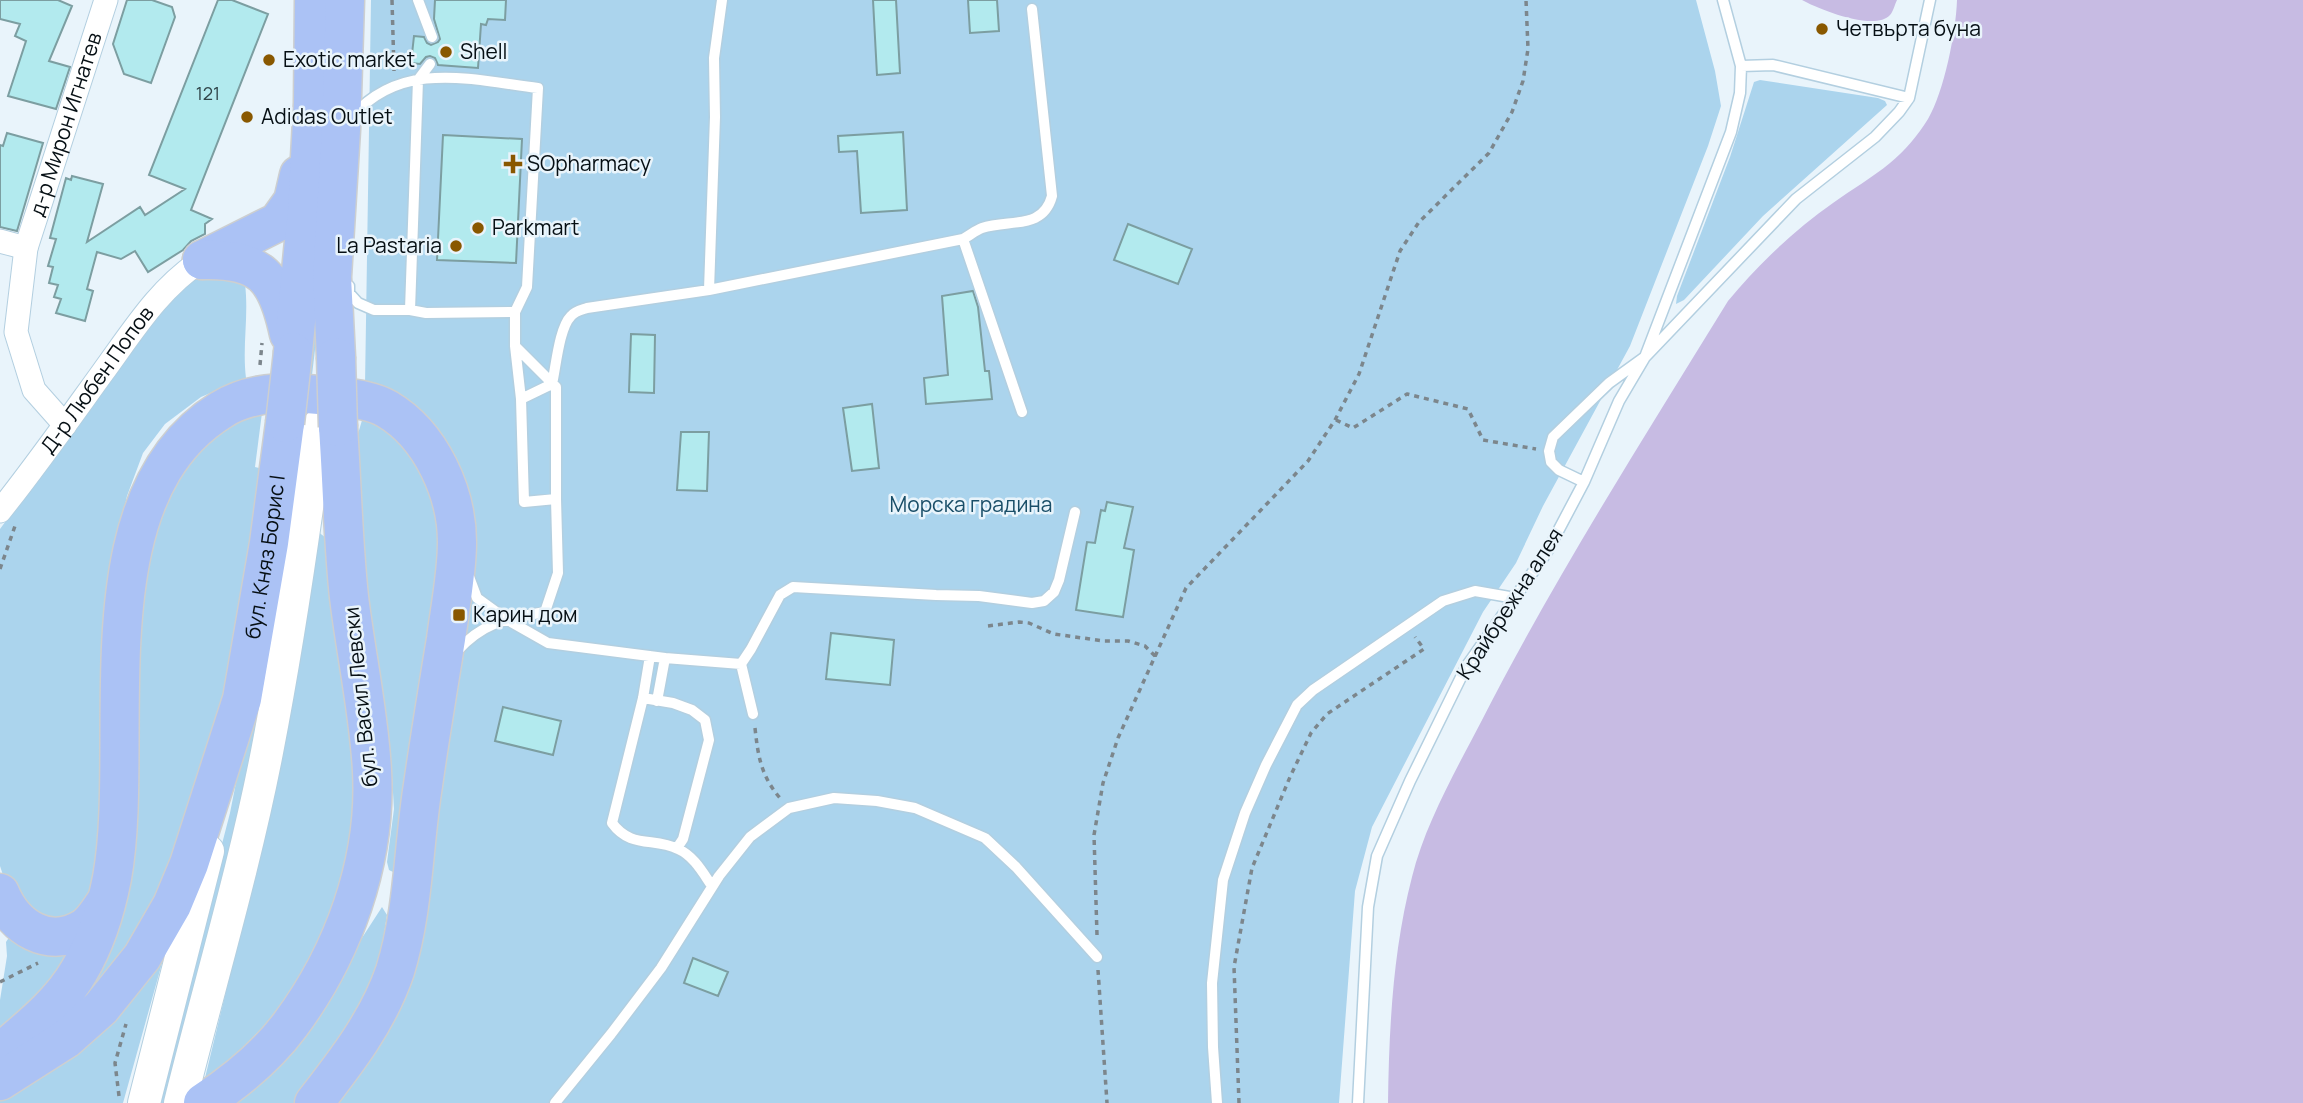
<svg xmlns="http://www.w3.org/2000/svg" width="2303" height="1103" font-family="Manrope,sans-serif">
	<style>
		.green { fill: #abd4ed }
		.water { fill: #c7bbe3 }
		.building { fill: #b2eaee; stroke: #7c9ea1; stroke-width: 2 }
		.lines { fill: none; stroke-linecap: round; stroke-linejoin: round }
		.lane-casing { stroke: #b3cfe0; stroke-width: 13 }
		.street-casing { stroke: #b3cfe0; stroke-width: 25 }
		.secondary-casing { stroke: #b3cfe0; stroke-width: 34 }
		.highway-casing { stroke: #cdcfd0; stroke-width: 41 }
		.path { stroke: #7c868c; stroke-width: 3.5; stroke-dasharray: 5 5; stroke-linecap: butt }
		.lane { stroke: #fff; stroke-width: 10 }
		.street { stroke: #fff; stroke-width: 23 }
		.secondary { stroke: #fff; stroke-width: 32 }
		.highway { stroke: #abc2f5; stroke-width: 38 }
		.highway-bridge-casing { stroke: #cdcfd0; stroke-width: 41; stroke-linecap: butt }
		.highway-bridge { stroke: #abc2f5; stroke-width: 38 }
		.poi-dot { fill: #895800; stroke: #e9f4fb; stroke-width: 2.5 }
		.labels { text-anchor: middle; stroke-width: 5; stroke-linejoin: round; paint-order: stroke }
		.number-label { font-size: 18px; fill: #31464a }
		.poi-label { font-size: 21px; fill: #060f14; stroke: #e9f4fb; text-anchor: start }
		.street-label { font-size: 21px; fill: #060f14; stroke: #e9f4fb }
		.park-label { font-size: 21px; fill: #194e68; stroke: #e9f4fb }
	</style>
	<rect width="100%" height="100%" fill="#e9f4fb"/>
	<!-- green -->
	<path class="green" d="M371,0H1696L1715,71L1721,106L1708,146L1630,346L1543,506L1516,563L1483,612L1372,827L1355,891L1339,1103H331L372,1048L467,537L365,386Z
		M1760,80L1878,98L1885,101L1887,105L1763,216L1684,300L1676,304L1677,296L1730,157L1754,82Z
		M216,269L245,284C249,316 242,346 246,378L201,397L165,424L143,453L127,496L119,532L109,810L96,900L57,923L11,899L0,866V529L176,291L192,274Z
		M309,314L319,316L288,578L269,685L169,1103H155L230,813L250,712Z
		M263,405L255,467L263,469L222,702L188,836L116,974L32,1041L79,992L128,646L175,458Z
		M364,408L423,456L446,536L395,873L389,870L387,862L394,809L392,776L365,569L357,437L363,417Z
		M317,531L326,538L355,757L354,833L327,935L275,1015L226,1064L205,1078L236,950Z
		M382,907L387,915L381,953L365,1001L297,1103H217L347,961Z
		M10,936L84,938L0,1042V1000L7,956L6,942Z
		M164,956L123,1103H0V1093Z"/>
	<!-- water -->
	<path class="water" d="M1802,0H1897C1895,4 1893,12 1890,15C1875,32 1818,9 1802,0Z
		M1957,0H2303V1103H1388C1389,1028 1393,950 1412,877C1425,824 1456,770 1481,722C1555,577 1643,439 1728,301C1759,264 1793,231 1833,203C1852,189 1872,178 1890,163C1905,151 1918,135 1928,119C1944,92 1956,32 1957,0Z"/>
	<!-- building -->
	<path class="building" d="M0,0H58L72,6L49,61L70,67L56,109L8,96L26,41L15,36L20,24L0,19Z
		M127,0H152L172,7L175,17L151,83L124,74L113,44Z
		M218,0H232L268,14L191,210L212,219L205,224V234L191,241L183,250L148,272L135,251L121,259L97,252L87,289L93,291L85,321L56,313L61,299L54,297L58,285L49,283L53,267L48,266L56,239L50,238L66,178L71,180L72,176L103,184L87,242L140,207L145,215L185,189L149,175Z
		M435,0H506L505,20L488,19L486,25L481,24L478,68L438,65L435,58L430,56L426,57L420,64L411,63L414,36L424,37L427,43L431,45L438,42L440,39L434,19Z
		M873,0H896L900,73L877,75Z
		M968,0H997L999,31L970,33Z
		M903,132L907,210L861,213L857,151L839,152L838,136Z
		M7,133L43,143L17,231L0,227V145L3,146Z
		M443,135L522,139L516,263L437,260Z
		M1128,224L1192,249L1178,284L1114,260Z
		M973,291L978,307L985,371H989L992,399L926,404L924,378L948,375L942,296Z
		M631,334L655,335L654,393L629,392Z
		M872,404L879,468L852,471L843,408Z
		M681,432H709L707,491L677,490Z
		M1107,502L1133,507L1124,548L1134,550L1123,617L1076,610L1087,542L1095,543L1101,510L1105,511Z
		M831,633L894,640L890,685L826,679Z
		M503,707L561,721L553,755L495,741Z
		M693,958L728,972L718,996L684,983Z"/>
	<g class="lines">
		<!-- lane casing -->
		<g class="lane-casing">
			<path id="lane" d="M418,0L432,37
				M1909,98L1930,0
				M352,117C401,59 473,80 538,88L527,287L515,312V346L556,387V499L558,573L545,612C506,619 485,621 457,651
				M963,239L1022,412
				M349,286V293L358,303L374,310H410L426,313L515,312
				M709,290L715,117L714,58L722,0
				M410,310L418,80L430,64
				M515,346L521,399L524,502L556,499
				M521,399L552,384C556,367 559,328 571,316C575,311 581,310 587,308L709,290L963,239C969,236 976,230 982,228C1010,219 1043,230 1052,196L1032,9
				M1584,482L1559,470L1551,462L1549,451L1553,437L1609,383L1645,357L1796,199L1875,137L1899,112L1909,98L1773,65L1741,66
				M468,574L477,598L506,619L548,643L665,658L741,664L753,714
				M650,656L643,698L612,823C631,849 654,837 678,849C694,856 703,873 712,886
				M741,664L751,649L780,595L793,587L936,595L979,596L1032,603L1044,601L1054,592L1059,580L1075,512
				M643,698L673,703L692,710L705,720L709,740L683,839L677,848
				M657,701L665,658
				M555,1103L611,1034L661,968L719,876L750,837L789,808L834,798L877,801L915,808L985,838L1016,867L1097,957
				M1217,1103L1213,1047L1212,983L1223,880L1245,813L1266,765L1297,705L1313,690L1443,601L1475,591L1515,598
				M1358,1103L1368,907L1377,856L1410,781L1466,667L1547,552L1584,482L1619,401L1645,357L1731,132L1740,93L1741,66L1723,0"/>
		</g>
		<!-- street casing -->
		<g class="street-casing">
			<g id="street">
				<path d="M0,241L26,248"/>
				<path id="s1" d="M65,425L34,390L16,332L26,248L106,0"/>
				<path id="s2" d="M0,511C36,466 69,419 103,372C133,331 159,288 202,260"/>
			</g>
		</g>
		<!-- secondary casing -->
		<g class="secondary-casing">
			<path id="secondary" d="M144,1103L208,851
				M180,1103C209,986 244,870 267,752C288,644 304,535 318,426"/>
		</g>
		<!-- highway casing -->
		<g class="highway-casing">
			<g id="highway">
				<path d="M202,260L278,222L293,201L299,175"/>
				<path d="M202,260C262,258 277,278 289,334"/>
				<path d="M293,352L307,211L313,103L314,0"/>
				<path d="M336,357L332,277L341,130L345,0"/>
				<path d="M0,893C14,927 48,950 84,928C93,922 99,911 105,903"/>
				<path d="M0,1053C29,1028 60,1004 79,971C95,944 106,909 112,878C137,740 78,499 221,410C257,387 300,393 340,397C357,399 373,401 387,409C431,435 457,493 457,542C457,574 450,608 446,639C438,688 430,736 423,785C413,847 414,910 395,971C378,1021 346,1062 314,1103"/>
				<path id="s3" d="M0,1081L66,1039L101,1008L142,957L172,905L189,864L242,699L269,543L285,423"/>
				<path d="M203,1103C235,1082 267,1056 290,1025C343,954 377,861 372,771C369,713 356,655 349,597C343,541 342,484 338,427"/>
			</g>
		</g>
		<!-- path -->
		<path class="path" d="M392,0L394,71
			M260,365L262,343
			M1336,420L1353,428L1407,394L1468,409L1483,440L1536,449
			M0,569L15,526
			M988,626L1019,622L1029,623L1054,634L1104,641H1128L1145,646L1155,656
			M755,728C758,756 761,776 780,798
			M1097,935L1094,835L1103,783L1118,738L1186,588L1308,461L1335,420L1359,374L1400,251L1419,222L1489,153L1512,112L1523,81L1528,49L1526,0
			M1098,970L1107,1103
			M0,982L38,963
			M119,1096L115,1063L126,1024
			M1239,1103L1234,967L1252,868L1290,777L1311,733L1327,714L1424,649L1415,637"/>
		<!-- lane -->
		<use href="#lane" class="lane"/>
		<!-- street -->
		<use href="#street" class="street"/>
		<!-- secondary -->
		<use href="#secondary" class="secondary"/>
		<!-- highway -->
		<use href="#highway" class="highway"/>
		<!-- highway-bridge casing -->
		<g class="highway-bridge-casing">
			<path id="highway-bridge" d="M336,357L338,427
				M285,423L293,352"/>
		</g>
		<!-- highway-bridge -->
		<use href="#highway-bridge" class="highway-bridge"/>
	</g>
	<!-- markers -->
	<g class="poi-dot">
		<circle cx="1822" cy="29" r="7"/>
		<circle cx="446" cy="52" r="7"/>
		<circle cx="269" cy="60" r="7"/>
		<circle cx="247" cy="117" r="7"/>
		<path d="M509.5 153.5h7v7h7v7h-7v7h-7v-7h-7v-7h7z"/>
		<circle cx="478" cy="228" r="7"/>
		<circle cx="456" cy="246" r="7"/>
		<rect x="452" y="608" width="14" height="14" rx="3.5"/>
	</g>
	<g class="labels">
		<!-- number labels -->
		<g class="number-label">
			<text x="208" y="100">121</text>
		</g>
		<!-- poi labels -->
		<g class="poi-label">
			<text x="1836" y="36">Четвърта буна</text>
			<text x="460" y="59">Shell</text>
			<text x="283" y="67">Exotic market</text>
			<text x="261" y="124">Adidas Outlet</text>
			<text x="527" y="171">SOpharmacy</text>
			<text x="492" y="235">Parkmart</text>
			<text x="442" y="253" text-anchor="end">La Pastaria</text>
			<text x="473" y="622">Карин дом</text>
		</g>
		<!-- street labels -->
		<g class="street-label">
			<text dy="7" stroke="none"><textPath href="#s1" startOffset="322">д-р Мирон Игнатев</textPath></text>
			<text dy="7" stroke="none"><textPath href="#s2" startOffset="163">Д-р Любен Попов</textPath></text>
			<text dy="7" stroke="none"><textPath href="#s3" startOffset="612">бул. Княз Борис I</textPath></text>
			<text transform="translate(1510 604) rotate(-57)" y="7">Крайбрежна алея</text>
			<text transform="translate(361 697) rotate(-96)" y="7">бул. Васил Левски</text>
		</g>
		<!-- park labels -->
		<g class="park-label">
			<text x="971" y="512">Морска градина</text>
		</g>
	</g>
</svg>
